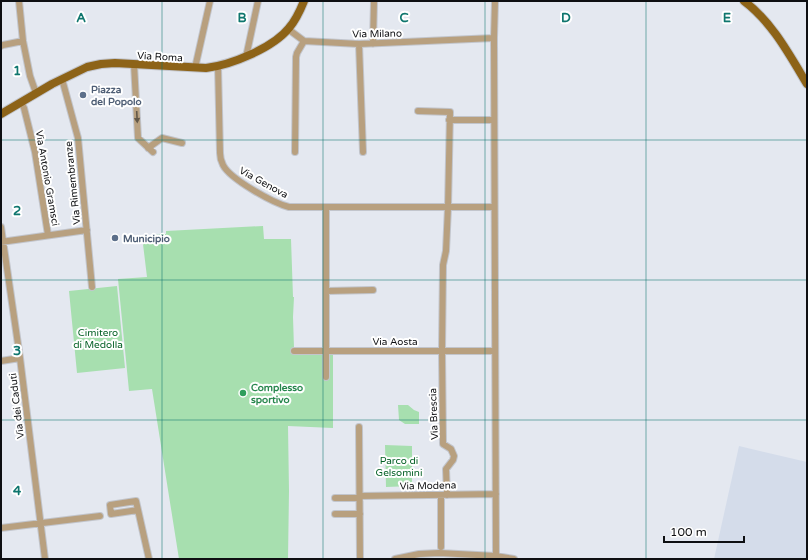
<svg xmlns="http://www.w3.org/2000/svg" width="808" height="560" font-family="'Varela Round',sans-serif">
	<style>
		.built { fill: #d4dcea }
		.green { fill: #a7dfaf }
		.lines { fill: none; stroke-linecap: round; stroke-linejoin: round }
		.minor-casing { stroke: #c2c5cc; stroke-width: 8 }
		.major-casing { stroke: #c2c5cc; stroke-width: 10 }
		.minor { stroke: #b8a07f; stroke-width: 6 }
		.major { stroke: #8d6318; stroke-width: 8 }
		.oneway { fill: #635848 }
		.grid { fill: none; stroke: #0f766e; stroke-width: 1; stroke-opacity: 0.55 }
		.service-dot { fill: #5c6f8a; stroke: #fff; stroke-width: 1.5 }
		.leisure-dot { fill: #2e9e5b; stroke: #fff; stroke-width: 1.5 }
		.labels { text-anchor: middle; stroke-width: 4; stroke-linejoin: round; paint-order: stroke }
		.street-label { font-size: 10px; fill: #0e0f12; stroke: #fff }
		.service-label { font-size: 10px; font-weight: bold; fill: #4e5e75; stroke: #fff; text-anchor: start }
		.park-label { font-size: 10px; fill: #025f24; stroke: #fff }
		.leisure-label { font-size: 10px; font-weight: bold; fill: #27864d; stroke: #fff; text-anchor: start }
		.grid-label { font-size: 13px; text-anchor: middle; font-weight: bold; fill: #0f766e; stroke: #fff; stroke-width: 4; stroke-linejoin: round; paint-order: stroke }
	</style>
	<rect width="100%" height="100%" fill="#e4e8f0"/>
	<!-- built -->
	<path class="built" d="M739,446L807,462V559H714Z"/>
	<!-- green -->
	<path class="green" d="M263,226L264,239H291L293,297H294L293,317L294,348H333V428L288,426L289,491L288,559H179L152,389L129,391L118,279L147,277L142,236L166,234V231Z
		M117,286L125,368L77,373L69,291Z
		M398,405H408L414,410L419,412V424H405L399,420Z
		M385,445L412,446V486L386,487Z"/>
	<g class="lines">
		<!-- minor casing -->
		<g class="minor-casing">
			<path id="minor" d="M19,1L23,41L30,76L36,93
				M495,1L494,38L496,556
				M288,29L304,41L359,44L494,38
				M359,44L363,152
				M373,44L374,1
				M1,46L3,45L23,41
				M246,57L258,1
				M134,64L138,138L153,152
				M218,66L220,153C220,157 221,161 223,165C230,179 273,203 289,207H494
				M195,68L210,1
				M62,79L78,138L92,287
				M21,102L24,108L35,152L48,235
				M418,111L450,112L448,207L446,251L443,265L442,351L443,444L451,449L454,456L453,460L446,469L447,495
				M449,120H494
				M148,148L162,138L182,143
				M295,152L296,57L297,53L304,41
				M326,208V377
				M1,227L20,358L45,559
				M1,242L87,230
				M326,291L373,290
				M294,351H495
				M1,361L20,358
				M359,427L360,559
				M441,495V547
				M360,496L496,494
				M335,498H360
				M138,510L111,514L110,505L136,501L149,559
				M335,514H360
				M1,528L100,516
				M395,559L419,554L439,553L496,556L514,559"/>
		</g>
		<!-- major casing -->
		<g class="major-casing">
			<path id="major" d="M744,1C772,22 789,54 807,84
				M1,114L52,84L87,67L101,64L115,63L206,68C231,65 273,48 289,28C296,20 300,11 304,1"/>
		</g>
		<!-- minor -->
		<use href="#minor" class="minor"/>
		<!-- major -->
		<use href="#major" class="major"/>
	</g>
	<!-- one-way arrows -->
	<defs><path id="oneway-solid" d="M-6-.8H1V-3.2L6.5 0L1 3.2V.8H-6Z"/></defs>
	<use class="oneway" href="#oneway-solid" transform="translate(137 117) rotate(87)"/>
	<!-- grid -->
	<path class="grid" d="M162,1V559M323,1V559M485,1V559M646,1V559M1,140H807M1,280H807M1,420H807"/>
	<!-- markers -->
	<g class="service-dot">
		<circle cx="83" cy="95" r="4"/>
		<circle cx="115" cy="238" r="4"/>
	</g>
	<circle class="leisure-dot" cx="243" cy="393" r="4"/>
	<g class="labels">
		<!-- street labels -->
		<g class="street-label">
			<text transform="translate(377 33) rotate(-1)" y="4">Via Milano</text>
			<text transform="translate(160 56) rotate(3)" y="4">Via Roma</text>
			<text transform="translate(48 178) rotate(80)" y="4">Via Antonio Gramsci</text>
			<text transform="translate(264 182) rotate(29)" y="4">Via Genova</text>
			<text transform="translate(72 183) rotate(-96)" y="4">Via Rimembranze</text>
			<text x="395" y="345">Via Aosta</text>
			<text transform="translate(16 406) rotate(-97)" y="4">Via dei Caduti</text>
			<text transform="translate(433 414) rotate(-92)" y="4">Via Brescia</text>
			<text transform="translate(428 485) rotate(-1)" y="4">Via Modena</text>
		</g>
		<!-- service labels -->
		<g class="service-label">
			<text x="91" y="93">Piazza<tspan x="91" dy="12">del Popolo</tspan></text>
			<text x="123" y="242">Municipio</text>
		</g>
		<!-- park labels -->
		<g class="park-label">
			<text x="98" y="336">Cimitero<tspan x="98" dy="12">di Medolla</tspan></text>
			<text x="399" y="464">Parco di<tspan x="399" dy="12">Gelsomini</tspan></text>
		</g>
		<!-- leisure labels -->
		<g class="leisure-label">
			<text x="251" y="391">Complesso<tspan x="251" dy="12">sportivo</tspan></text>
		</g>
	</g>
	<g class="grid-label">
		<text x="81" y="22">A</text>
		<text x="242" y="22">B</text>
		<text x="404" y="22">C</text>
		<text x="566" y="22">D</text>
		<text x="727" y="22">E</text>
		<text x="17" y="75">1</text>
		<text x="17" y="215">2</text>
		<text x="17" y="355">3</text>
		<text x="17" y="495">4</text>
	</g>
	<!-- border -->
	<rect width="808" height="560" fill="none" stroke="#0e0f12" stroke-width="4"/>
	<!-- scale -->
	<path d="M664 536v6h80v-6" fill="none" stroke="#0e0f12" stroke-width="2"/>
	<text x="670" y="536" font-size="12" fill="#0e0f12" stroke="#ffffff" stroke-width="3" paint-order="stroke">100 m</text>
</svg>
